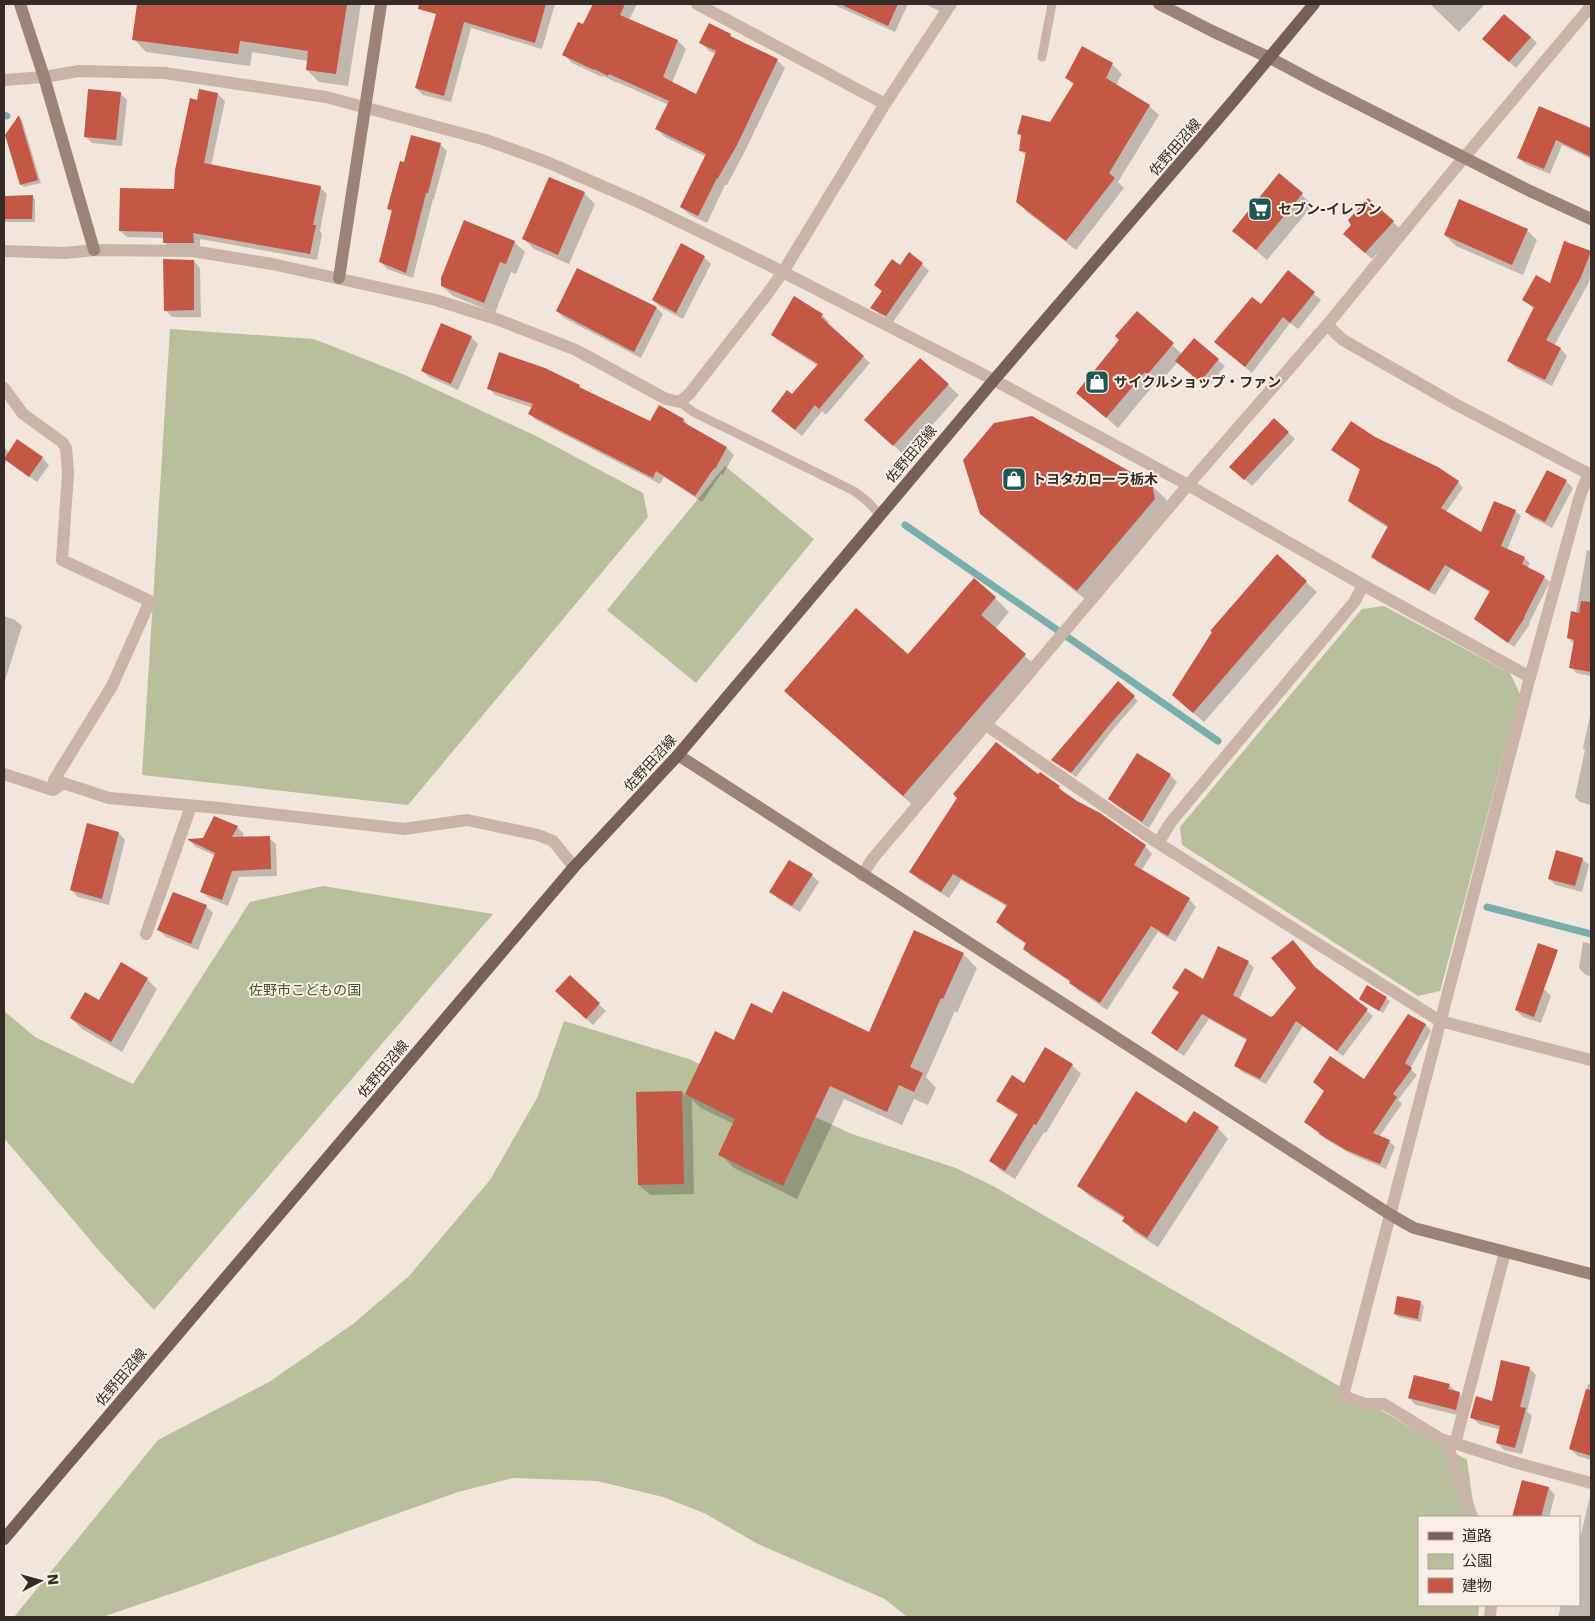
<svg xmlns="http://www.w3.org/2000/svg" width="1595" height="1621" font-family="'DejaVu Sans','Noto Sans JP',sans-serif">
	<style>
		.green { fill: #b7c09b }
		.shadow { fill: #0003 }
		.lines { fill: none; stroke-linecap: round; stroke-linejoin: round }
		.stream { stroke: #7aaeac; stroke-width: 7 }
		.building { fill: #c55845 }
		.lane { stroke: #cab3a7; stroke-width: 9 }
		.street { stroke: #cab3a7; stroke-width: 12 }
		.secondary { stroke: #9d8278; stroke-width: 12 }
		.primary { stroke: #786058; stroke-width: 12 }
		.labels { text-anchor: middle; stroke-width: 4; stroke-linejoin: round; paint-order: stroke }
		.street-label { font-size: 14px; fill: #362b27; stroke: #f9efe7 }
		.poi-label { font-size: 14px; font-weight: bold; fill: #362b27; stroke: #f9efe7; text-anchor: start }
		.park-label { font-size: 14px; fill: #49542b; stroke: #f9efe7 }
	</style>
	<rect width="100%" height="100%" fill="#f2e5db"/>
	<!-- green -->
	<path class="green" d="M170,329L314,339L405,375L536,436L643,493L648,517L408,805L142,775Z
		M725,466L814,539L696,683L607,610Z
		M1384,606L1510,673L1520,694L1440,991L1418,996L1182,845L1180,827L1362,609Z
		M323,886L493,914L154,1310L101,1253L4,1138V1011L35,1037L133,1084L250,902Z
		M564,1021L689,1059L852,1134L956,1168L995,1187L1467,1460L1475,1517H1419V1605H1479L1478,1617H907L885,1599L758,1544L704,1513L663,1497L597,1481L513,1478L458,1492L185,1589L102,1617H14L158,1440L269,1382L353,1324L409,1276L490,1180L537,1098Z"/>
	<!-- shadow -->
	<path class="shadow" d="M138,4H361L348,86L319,82L307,70L308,61L252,52L250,66L146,52L134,39Z
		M440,4H555L542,49L471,28L451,102L423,95L416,88Z
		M594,4H637L629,20L678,41L686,49L672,83L697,95L716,54L709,51L701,43L730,35L735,40L777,60L785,68L744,153L727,185H725L707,223L690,215L681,207L706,157L665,137L657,129L669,105L617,82V83L603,76L602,77L572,63L564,55L584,26Z
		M832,4H908L895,32Z
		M924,4H949L944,13Z
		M1430,4H1485L1459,32Z
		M1531,37L1537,43L1516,68L1491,46Z
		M1112,64L1122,74L1116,85L1149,106L1159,115L1118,182L1124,188L1076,250L1027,212L1018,202L1027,157L1021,151L1022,136L1019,133L1051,124L1074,85L1066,78Z
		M120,93L127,100L122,146L92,143L85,136Z
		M218,94L225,101L211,166L320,187L327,194L320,231L322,234L317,260L200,239V249H171L164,242V238L127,237L120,231L175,190L198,101Z
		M1540,108L1590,129L1591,127V159L1562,145L1550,174L1525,164L1519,158Z
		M19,117L22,120L41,183L24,187L21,184Z
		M440,144L447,151L434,199H433L413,278L387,269L381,262L393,213L389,209L404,163Z
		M1279,175L1313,205L1267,260L1234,231Z
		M584,193L595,204L569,264L534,249L524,239Z
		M32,196L35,199V222H4V197Z
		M1393,222L1400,229L1372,259L1351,241Z
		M1527,230L1537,240L1523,275L1456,246L1445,235Z
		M514,242L525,252L516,274L511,272L495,313L453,296L442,286Z
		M1590,252L1591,253V274L1588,284L1554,346L1561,349L1567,356L1552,386L1516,368L1509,361L1534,309L1524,300L1551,285Z
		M704,257L711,264L683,319L660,307L653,300Z
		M194,261L200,268L201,317H172L165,310Z
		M922,264L929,271L893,322L879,314L872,308L883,292L875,285Z
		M1288,272L1321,300L1298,329L1290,323L1252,373L1223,348Z
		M657,308L663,314L641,358L564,318L557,311Z
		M1137,313L1182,354L1218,360L1225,366L1208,387L1178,362L1158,384L1156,382L1118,428L1078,393L1121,341Z
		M822,315L829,322L827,324L870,363L826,415L822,411L802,436L779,417L792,396L818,366L779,341L772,334Z
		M442,324L471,337L478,344L458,390L429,377L422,370Z
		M920,360L959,395L905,456L877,430Z
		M579,386L584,390L651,423L684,420L690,427L727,448L734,455L723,475L721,474L702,502L664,477L660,484L536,420L530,414L533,408L495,395L489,388Z
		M1274,420L1295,439L1252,486L1238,473Z
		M1374,438L1458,482L1463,488L1446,512L1481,534L1515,511L1521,516L1507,550L1524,558L1530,563L1527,568L1544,577L1550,582L1529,623L1530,624L1514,647L1476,619L1491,593L1451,569L1435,595L1377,562L1372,556L1388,528L1354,506L1349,500L1361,470L1338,455Z
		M4,447L9,453L42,458L49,465L37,482L7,460L4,466Z
		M1566,481L1573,488L1552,528L1533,518L1526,512Z
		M1151,485L1166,499L1168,514L1091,604L996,528L981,514Z
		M1587,550L1591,551V676L1576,673L1571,667L1574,644L1568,638L1576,613Z
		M1277,556L1317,592L1204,722L1185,706Z
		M995,598L1009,612L995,629L1039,669L917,809L800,705L786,691L909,656Z
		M4,616L15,620L22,626L4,684Z
		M1119,683L1138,701L1115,727L1076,777L1052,759Z
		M1591,712V805L1580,802L1575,797L1585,750L1583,748Z
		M1040,774L1059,787L1066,794V795L1145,846L1152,854L1141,871L1189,899L1196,907L1175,942L1158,932L1107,1010L1078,990L1071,982L1031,956L1024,949L1027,945L1004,929L997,922L1008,907L961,880L949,898L918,879L911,871Z
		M1170,775L1177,782L1149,828L1117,806L1110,799Z
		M237,827L244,834L242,838H269L276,844L277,876L239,877L228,906L209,898L202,891L216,856L196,847L189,840L204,839Z
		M119,833L125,840L109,905L78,897L71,890Z
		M1582,859L1589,865L1582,892L1556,885L1549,879Z
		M812,875L819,882L800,912L778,899L771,892Z
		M206,906L213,913L198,950L166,937L159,930Z
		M1583,942L1591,944V976L1586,975L1579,968Z
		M963,954L977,968L957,1013L955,1011L926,1077L936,1088L928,1105L914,1099L902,1125L844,1099L797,1199L734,1168L720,1154L734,1124L701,1108L692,1100L694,1194L650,1195L639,1185L682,1092L686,1096L715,1033L734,1042L772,1015L870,1034Z
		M1248,962L1254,968L1239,1000L1272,1019L1318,970L1373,1016L1343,1056L1303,1026L1266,1084L1242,1072L1236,1066L1248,1041L1209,1019L1184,1056L1159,1039L1153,1033L1180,994L1174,988L1203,981Z
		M570,977L606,1011L593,1025L564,998Z
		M147,979L157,989L122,1052L82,1029L71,1018L99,1002Z
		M1368,986L1390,1001L1383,1013L1360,999Z
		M1544,989L1551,996L1541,1023L1523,1017L1516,1010Z
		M1409,1015L1426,1025L1431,1031L1410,1069L1417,1075L1398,1100L1402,1104L1379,1137L1389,1141L1395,1147L1386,1169L1353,1155L1327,1140L1305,1122L1325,1092L1314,1082L1365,1081Z
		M1072,1065L1081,1074L1046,1133L1044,1132L1015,1179L1000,1170L991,1160L1018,1116L1007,1109L998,1100L1024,1084Z
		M1218,1128L1228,1139L1158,1247L1134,1232L1124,1221L1125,1219L1089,1196L1079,1186Z
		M1421,1303L1424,1306L1421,1322L1398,1317L1395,1314Z
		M1529,1368L1536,1375L1527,1411L1532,1416L1522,1454L1504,1450L1497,1443L1501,1430L1479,1424L1472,1417L1493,1402Z
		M1588,1384L1591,1385V1460L1578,1456L1570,1449Z
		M1449,1385L1466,1400L1462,1416L1416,1405L1409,1398Z
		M1523,1481L1549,1488L1555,1495L1549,1517H1513Z
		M1591,1492V1617H1558L1561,1605H1579V1543Z"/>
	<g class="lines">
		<!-- stream -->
		<path class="stream" d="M4,115L7,116
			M905,525L1218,741
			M1487,907L1591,934"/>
	</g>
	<!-- building -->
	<path class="building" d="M137,4H347L336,74L306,70L308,51L240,41L238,54L132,40Z
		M419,4H546L535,43L464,22L444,96L415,88L436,14L418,9Z
		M593,4H625L620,15L678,40L663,77L696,94L716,51L699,43L709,23L731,34L730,36L778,59L737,145L718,178H717L698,216L680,207L706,154L655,129L669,101L609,74L608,76L594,69V70L562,55L578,22L583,24Z
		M840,4H898L888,26Z
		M1504,14L1531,37L1509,62L1482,39Z
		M1082,46L1113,63L1106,78L1150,105L1109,173L1115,178L1066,241L1016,202L1026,152L1019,151L1021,135L1017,134L1022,115L1050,122L1074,83L1065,78Z
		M88,89L121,92L116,140L84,137Z
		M199,89L218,93L204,163L321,186L313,225H316L310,254L193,233L194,243H163V232L119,231L120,188L174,189L175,170L190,98L197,100Z
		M1539,106L1591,128V157L1556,140L1544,169L1517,158Z
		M19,115L38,180L20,185L5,135Z
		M411,135L441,143L428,193H426L406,273L379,262L392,210L387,209L400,161L404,162Z
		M1279,173L1303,193L1256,250L1232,231Z
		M549,177L585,192L558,255L522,239Z
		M33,195L32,219H4V196Z
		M1368,198L1394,221L1365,253L1343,234L1351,225L1348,220Z
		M1459,199L1528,229L1512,265L1444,235Z
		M464,220L515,241L506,264L500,262L484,303L441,286V278Z
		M1564,241L1591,251L1581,277L1546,340L1561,348L1545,380L1507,361L1534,307L1522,300L1536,275L1550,283Z
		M681,243L705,256L676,313L652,300Z
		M909,252L923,263L886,316L870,308L882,291L874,285L892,259L900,265Z
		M163,259L194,260V310L164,311Z
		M577,268L657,307L634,352L556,311Z
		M1288,270L1315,292L1290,323L1283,317L1245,367L1214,342L1252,297L1261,304Z
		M794,296L823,314L821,317L864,356L819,409L815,405L795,430L771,411L787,390L792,394L818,364L771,335Z
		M1137,311L1174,343L1147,375L1145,372L1106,418L1076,393L1119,340L1115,336Z
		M441,323L472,336L451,384L421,371Z
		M1194,338L1219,359L1200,382L1175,361Z
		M499,352L545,368L580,385L579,387L650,421L659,405L684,419L683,422L727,447L715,469L714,468L695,496L656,471L653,478L528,414L533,404L487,389Z
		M920,358L949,384L893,446L864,420Z
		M1032,416L1152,484L1155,499L1077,591L980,514L963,460L994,423Z
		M1274,418L1289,432L1244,480L1229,467Z
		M1351,421L1375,437L1438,467L1459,481L1441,508L1481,532L1494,501L1516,510L1501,546L1525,557L1522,564L1545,576L1524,617H1525L1508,643L1474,619L1490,591L1445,565L1429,591L1371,557L1388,526L1348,501L1360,469L1331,450Z
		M17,439L43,457L29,477L4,459Z
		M1547,470L1567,480L1545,522L1525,512Z
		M1277,554L1307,581L1193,713L1172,695L1212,632L1210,631Z
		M974,578L996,597L981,615L1026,654L903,796L784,691L856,608L908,654Z
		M1581,601L1591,602V672L1569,668L1574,640L1567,638L1571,611L1579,613Z
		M1118,681L1135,696L1111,723L1071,773L1051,760Z
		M996,742L1038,774L1040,772L1060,786L1058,788L1077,801L1100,813L1146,845L1134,865L1190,898L1168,936L1151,926L1100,1003L1069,983L1070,981L1023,949L1026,943L996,922L1007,905L953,874L941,892L909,872L957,798L953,794Z
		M1137,753L1171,774L1142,822L1108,799Z
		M214,816L238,826L232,837L270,836L271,869L232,871L222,900L200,892L215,853L188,840V839L203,838Z
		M87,823L119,832L102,899L70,890Z
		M1556,850L1583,858L1575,886L1548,879Z
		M789,860L813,874L792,906L769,892Z
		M173,892L207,905L191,944L157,930Z
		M914,930L964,953L943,999L941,998L910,1067L923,1073L914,1092L899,1085L887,1112L830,1086L783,1186L718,1155L735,1119L685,1094L715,1031L734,1040L751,1003L772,1013L783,991L869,1032Z
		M1293,940L1315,967L1368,1009L1337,1051L1296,1021L1260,1079L1234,1066L1247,1039L1202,1014L1177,1051L1151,1033L1179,992L1172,988L1185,968L1203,979L1218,946L1249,961L1233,995L1271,1017L1272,1016H1273L1296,988L1271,958Z
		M1538,943L1558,950L1534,1017L1515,1010Z
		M121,962L148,978L111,1042L70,1018L85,992L99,1000Z
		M570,975L600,1003L586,1019L555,991Z
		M1367,985L1387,997L1379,1011L1359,999Z
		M1408,1014L1426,1024L1405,1063L1412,1068L1393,1094L1397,1097L1373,1133L1390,1140L1380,1164L1346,1150L1319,1134L1320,1133L1304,1122L1324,1091L1313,1082L1330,1056L1364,1079Z
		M1045,1047L1073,1064L1036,1125L1034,1124L1005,1171L989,1161L1018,1114L996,1101L1012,1075L1024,1083Z
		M682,1091L684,1184L638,1185L636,1092Z
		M1136,1091L1186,1123L1194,1111L1219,1127L1147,1238L1122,1221L1125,1217L1077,1186Z
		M1397,1296L1421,1301L1418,1319L1394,1314Z
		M1501,1360L1530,1367L1520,1407L1526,1408L1515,1448L1496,1443L1500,1426L1470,1418L1476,1396L1492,1401Z
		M1414,1375L1450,1384L1448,1389L1460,1392L1456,1410L1408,1398Z
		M1586,1389L1591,1390V1456L1569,1449Z
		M1522,1480L1549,1487L1541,1517H1512Z"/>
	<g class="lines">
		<!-- lane -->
		<path class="lane" d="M1042,57L1052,4
			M680,402L693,412L854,491L867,501L880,515"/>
		<!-- street -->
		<path class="street" d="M697,4L885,104
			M4,80L44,77L79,71L165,73L326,97L486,140L547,162L641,203L763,262L994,380L1188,485L1363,585L1530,677
			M4,251L65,253L94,250L192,251L272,264L436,300L499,320L576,350L666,399L680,402L690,393L765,297L783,272L885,104L951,4
			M1327,325L1343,340L1455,404L1591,475
			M4,388L23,414L62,442L66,448L68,473L62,560L150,601L112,686L54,780L109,798L219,808L404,829L467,820L538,835L553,841L574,867
			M1588,475L1580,496L1530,677L1343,1396L1365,1404H1384L1441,1439L1517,1463L1591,1483
			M986,725L1158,843L1440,1021L1591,1060
			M4,774L53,790L64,783
			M1158,843L1171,822L1355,601L1363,585
			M862,875L874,857L1188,485L1327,325L1447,178L1591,6
			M146,934L191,806
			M1446,1441L1472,1517
			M1455,1444L1505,1252
			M1490,1617L1491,1605"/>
		<!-- secondary -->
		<path class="secondary" d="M20,4L44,77L94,250
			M1159,4L1212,31L1270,58L1315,82L1530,191L1591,219
			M339,278L381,4
			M678,755L1391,1215L1414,1228L1591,1274"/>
		<!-- primary -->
		<path class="primary" d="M4,1539L574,867L678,755L994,380L1234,100L1314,4"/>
	</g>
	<!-- icons -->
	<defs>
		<g id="supermarket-square" transform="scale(1.25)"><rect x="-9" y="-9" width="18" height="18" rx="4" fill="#1d5755" stroke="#f9efe7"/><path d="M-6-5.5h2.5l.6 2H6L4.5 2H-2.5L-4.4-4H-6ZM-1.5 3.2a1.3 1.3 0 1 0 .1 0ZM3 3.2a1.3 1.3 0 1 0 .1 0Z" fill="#fff"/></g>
		<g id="shop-square" transform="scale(1.25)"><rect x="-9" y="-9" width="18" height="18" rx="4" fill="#1d5755" stroke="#f9efe7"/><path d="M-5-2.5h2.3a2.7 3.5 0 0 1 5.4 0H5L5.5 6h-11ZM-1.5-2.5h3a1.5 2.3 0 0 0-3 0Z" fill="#fff"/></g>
	</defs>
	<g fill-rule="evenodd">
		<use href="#supermarket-square" x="1260" y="209"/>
		<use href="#shop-square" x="1097" y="382"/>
		<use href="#shop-square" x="1014" y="479"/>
	</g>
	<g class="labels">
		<!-- street labels -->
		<g class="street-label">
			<text transform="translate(1175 147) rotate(-49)" y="5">佐野田沼線</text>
			<text transform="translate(911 454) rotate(-50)" y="5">佐野田沼線</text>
			<text transform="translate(650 763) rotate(-48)" y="5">佐野田沼線</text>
			<text transform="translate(383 1069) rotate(-50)" y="5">佐野田沼線</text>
			<text transform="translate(121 1377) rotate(-50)" y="5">佐野田沼線</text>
		</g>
		<!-- poi labels -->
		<g class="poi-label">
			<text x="1278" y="214">セブン-イレブン</text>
			<text x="1114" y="387">サイクルショップ・ファン</text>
			<text x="1032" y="484">トヨタカローラ栃木</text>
		</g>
		<!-- park labels -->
		<g class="park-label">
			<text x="305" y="995">佐野市こどもの国</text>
		</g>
	</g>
	<!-- border -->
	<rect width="1595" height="1621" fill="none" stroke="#362b27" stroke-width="10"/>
	<!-- legend -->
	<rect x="1418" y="1516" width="162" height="90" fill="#f9efe7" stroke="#aba19a"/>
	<rect x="1428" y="1532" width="25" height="8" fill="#786058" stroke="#aba19a"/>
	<text x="1462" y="1541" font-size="15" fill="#362b27">道路</text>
	<rect x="1428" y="1554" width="25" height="15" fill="#b7c09b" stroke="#aba19a"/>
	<text x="1462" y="1566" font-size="15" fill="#362b27">公園</text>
	<rect x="1428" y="1578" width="25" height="15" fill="#c55845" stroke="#aba19a"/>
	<text x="1462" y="1591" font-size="15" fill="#362b27">建物</text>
	<!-- north arrow -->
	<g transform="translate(40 1581) rotate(84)" stroke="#f9efe7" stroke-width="4" paint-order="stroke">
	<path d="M0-4L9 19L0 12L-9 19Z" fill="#362b27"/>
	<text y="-8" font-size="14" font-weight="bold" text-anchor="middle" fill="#362b27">N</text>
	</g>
</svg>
